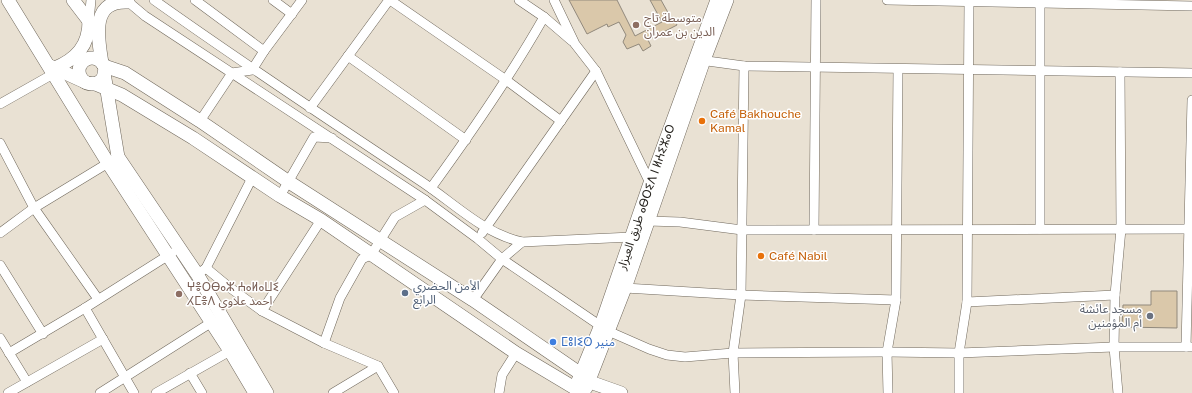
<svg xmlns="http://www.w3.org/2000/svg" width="1192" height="393" viewBox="0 0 1192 393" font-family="'Public Sans','Noto Sans Arabic','Noto Sans Tifinagh',sans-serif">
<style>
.building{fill:#dac8aa;stroke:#91897c}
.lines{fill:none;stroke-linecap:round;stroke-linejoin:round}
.minor-casing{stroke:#70685c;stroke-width:10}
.secondary-casing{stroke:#70685c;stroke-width:14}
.minor{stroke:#fff;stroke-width:9}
.secondary{stroke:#fff;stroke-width:13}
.education-dot{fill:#8d6e63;stroke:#fff;stroke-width:1.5}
.food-dot{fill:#e8710a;stroke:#fff;stroke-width:1.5}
.service-dot{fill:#5c6f8a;stroke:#fff;stroke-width:1.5}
.worship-dot{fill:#6b7280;stroke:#fff;stroke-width:1.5}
.shop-dot{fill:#3f7fe0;stroke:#fff;stroke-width:1.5}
.labels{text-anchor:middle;stroke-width:3;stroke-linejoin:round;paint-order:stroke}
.education-label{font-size:12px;fill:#785e54;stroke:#fff;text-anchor:start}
.food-label{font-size:12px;fill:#c56008;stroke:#fff;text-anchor:start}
.street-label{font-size:12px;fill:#282520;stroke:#fff}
.service-label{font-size:12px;fill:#4e5e75;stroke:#fff;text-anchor:start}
.worship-label{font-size:12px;fill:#5b616d;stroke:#fff;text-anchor:end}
.shop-label{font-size:12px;fill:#366cbe;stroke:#fff;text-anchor:start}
</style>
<rect width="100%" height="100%" fill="#e9e1d3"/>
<g class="building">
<path d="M569,0H617L635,36L662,22L650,0H661L671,18L673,17L677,25L648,40L651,46L643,51L639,44L627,49L623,42L626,35L619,22L608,27L607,24L587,34Z"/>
<path d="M1151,291H1177V328L1122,327L1123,305H1151Z"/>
</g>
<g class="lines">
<g class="minor-casing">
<g id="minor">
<path d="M126,0L145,16L425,200L478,239L502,259L608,331L649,349L667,355L685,357L733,353L887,352L959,353L1114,347H1192"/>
<path d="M154,0C241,62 330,121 419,180C453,202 482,233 522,242L632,237"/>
<path d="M195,0L264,51"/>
<path d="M273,0L292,14"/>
<path d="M390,0L506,80L561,121"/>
<path d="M519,0L544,17L572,41"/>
<path d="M554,0L575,44L596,71L650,183L652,185"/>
<path d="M887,0L1192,6"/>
<path d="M1040,0V229"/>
<path d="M89,21L91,0"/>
<path d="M348,56L466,140"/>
<path d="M700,60L744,66L1192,73"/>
<path d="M0,104L53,74"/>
<path d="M310,108L389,0"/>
<path d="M200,121L232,73L252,70L264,51L302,0"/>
<path d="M0,143L34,208L98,299"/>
<path d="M431,188C471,133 510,77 544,17"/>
<path d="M280,196L314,137L332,138"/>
<path d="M648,221L680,222L742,230L1192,229"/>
<path d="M814,230L816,0"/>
<path d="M0,233L34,208L113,160"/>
<path d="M482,233L596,71"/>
<path d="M0,265L43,334"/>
<path d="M206,268L229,287L262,311L324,343L378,366L394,393"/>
<path d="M202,271L206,268L252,178"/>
<path d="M625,288L741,295L896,300"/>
<path d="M473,300L502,259L522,242"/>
<path d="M967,302L1115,295"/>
<path d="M85,308L134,393"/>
<path d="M262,311L321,220"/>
<path d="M0,338L27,382"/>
<path d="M324,343L340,298L362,259L371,255L395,217L425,200"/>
<path d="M1186,347L1192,100"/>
<path d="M9,353L85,308L172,253"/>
<path d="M190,373L202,393"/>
<path d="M8,393L103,339"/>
<path d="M100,393L212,322"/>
<path d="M156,393L230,351"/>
<path d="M333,393L378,366"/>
<path d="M499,393L502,375L516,353"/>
<path d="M735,393L733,353L741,295L744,66"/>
<path d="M888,393L887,352L896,300L898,69"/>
<path d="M959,393V353L967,302L969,2"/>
<path d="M1118,393L1114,347L1115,295L1121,229L1120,72"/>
</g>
</g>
<g class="secondary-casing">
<g id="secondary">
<path d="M8,0L108,163L230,351L255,393"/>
<path d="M73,0L89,21L92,29"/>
<circle cx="92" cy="71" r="13"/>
<path d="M102,63C98,38 90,0 128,2"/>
<path d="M50,66L85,82"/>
<path d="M104,66L125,73L200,121L289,182L473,300L581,374L590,382L621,393"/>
<path d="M55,68C76,59 89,46 89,21"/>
<path d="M104,73L118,157L197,274L267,393"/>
<path d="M93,83L122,95L193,138L280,196L321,220L516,353L583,393"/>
<path d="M578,381L601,325L650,183L717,0"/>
<path d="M586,388L625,288L704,60L727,0"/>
</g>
</g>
<use href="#minor" class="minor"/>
<use href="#secondary" class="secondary"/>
</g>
<g class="education-dot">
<circle cx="636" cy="25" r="4"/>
<circle cx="179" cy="294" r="4"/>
</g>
<g class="food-dot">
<circle cx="702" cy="121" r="4"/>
<circle cx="761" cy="256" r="4"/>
</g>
<circle class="service-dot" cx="405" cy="293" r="4"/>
<circle class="worship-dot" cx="1150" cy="316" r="4"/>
<circle class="shop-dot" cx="553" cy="342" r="4"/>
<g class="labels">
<g class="education-label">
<text x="644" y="22">متوسطة تاج<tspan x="644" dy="14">الدين بن عمران</tspan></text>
<text x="187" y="291">ⵖⴻⵔⴱⴰⵣ ⵄⴰⵍⴰⵡⵉ<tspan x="187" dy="14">ⵃⵎⴻⴷ احمد علاوي</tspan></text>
</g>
<g class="food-label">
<text x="710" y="118">Café Bakhouche<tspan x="710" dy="14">Kamal</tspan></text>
<text x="769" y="260">Café Nabil</text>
</g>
<g class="street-label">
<text transform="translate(646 197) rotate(-71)" y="4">طريق العيزار ⴰⴱⵔⵉⴷ ⵏ ⵍⵄⵉⵣⴰⵔ</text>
</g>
<g class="service-label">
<text x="413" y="290">الأمن الحضري<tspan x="413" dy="14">الرابع</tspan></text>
</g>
<g class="worship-label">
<text x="1142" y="313">مسجد عائشة<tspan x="1142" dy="14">أم المؤمنين</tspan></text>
</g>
<g class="shop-label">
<text x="561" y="346">ⵎⵓⵏⵉⵔ منير</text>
</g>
</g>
</svg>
